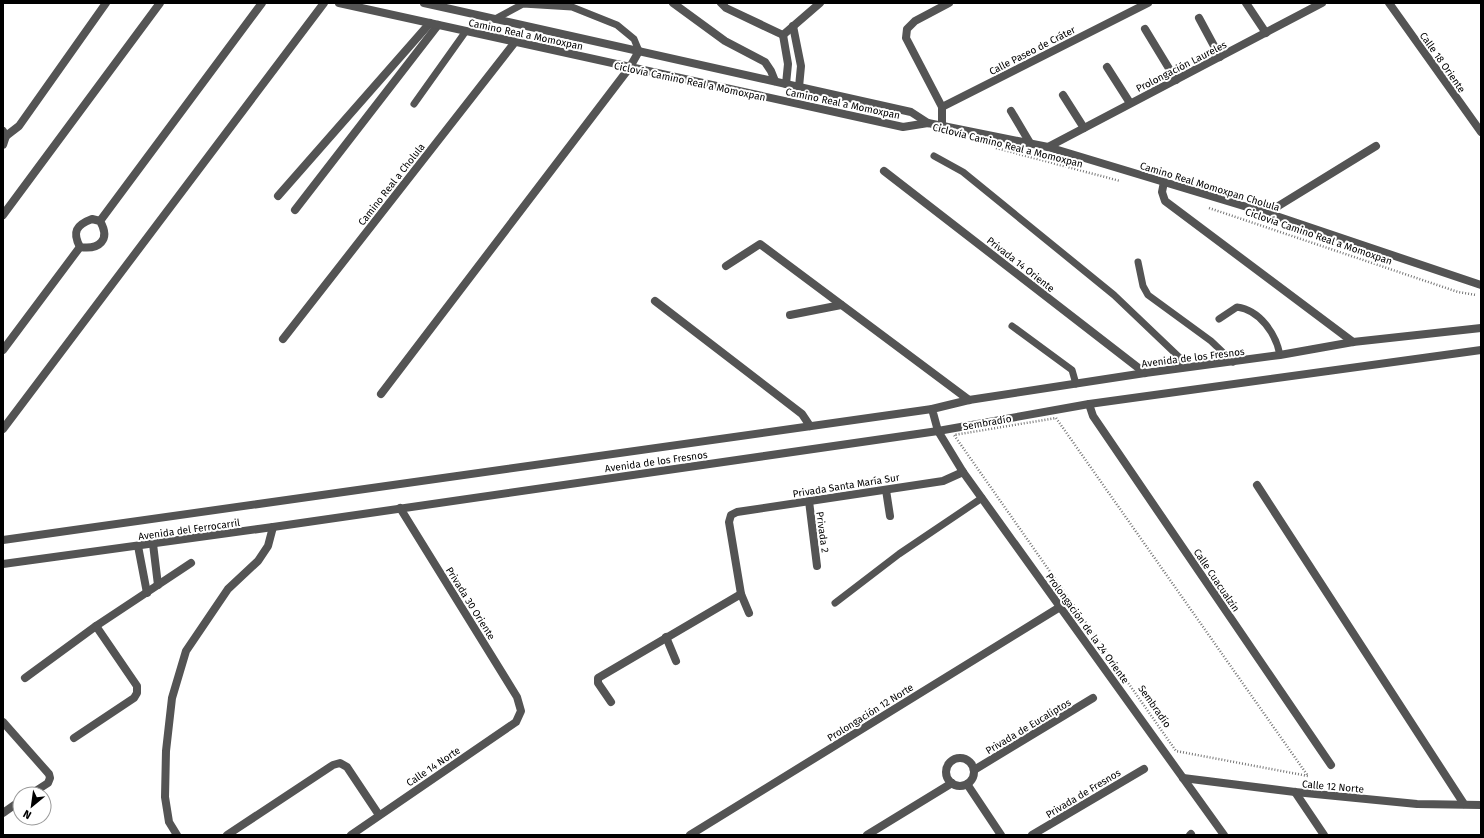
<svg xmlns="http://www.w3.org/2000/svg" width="1484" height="838" viewBox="0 0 1484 838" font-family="'Fira Sans',sans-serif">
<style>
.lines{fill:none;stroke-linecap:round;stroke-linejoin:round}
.path{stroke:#767676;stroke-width:2.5;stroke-dasharray:1 2;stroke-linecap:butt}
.service{stroke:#545454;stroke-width:7}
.minor{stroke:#545454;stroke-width:8}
.tertiary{stroke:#545454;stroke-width:8}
.labels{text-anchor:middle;stroke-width:4;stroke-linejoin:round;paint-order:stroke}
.street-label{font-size:10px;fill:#000;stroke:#fff}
</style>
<rect width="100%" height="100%" fill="#fff"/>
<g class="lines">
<g class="path">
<path d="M996,148L1120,181"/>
<path d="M1209,208L1458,292L1476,295"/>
<path d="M1056,418L1308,776L1176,751L954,435Z"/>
</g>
<g class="service">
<path d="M495,19L523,4L572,7L617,25L634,39L639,51"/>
<path d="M414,104L466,31"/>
<path d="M934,156L963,172L1114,295L1179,357L1182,368"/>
<path d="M1138,262L1143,286L1148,295L1211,341L1233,362"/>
<path d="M1219,319L1237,307C1260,310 1276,334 1280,355"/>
<path d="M1012,326L1072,370L1076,384"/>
<path d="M835,603L899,554L982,498"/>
</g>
<g class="minor">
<path d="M673,3L725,41L765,62L771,71L775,81"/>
<path d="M721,3L726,8L783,35"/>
<path d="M1246,3L1266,33"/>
<path d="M1389,3L1481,132"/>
<path d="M1199,18L1220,57"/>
<path d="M793,26L801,66L799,87"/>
<path d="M1145,29L1176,80"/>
<path d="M783,35L820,3"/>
<path d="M783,35L788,64L786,84"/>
<path d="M1107,67L1130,103"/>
<path d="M1063,95L1084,128"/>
<path d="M942,107L906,38L907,29L915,21L949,3"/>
<path d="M1011,111L1030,143"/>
<path d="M942,126V107L1148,3"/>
<path d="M3,131L6,136L3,145"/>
<path d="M6,136L19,126L106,3"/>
<path d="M1048,147L1322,3"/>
<path d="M884,171L1145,373"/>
<path d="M1164,182L1162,192L1165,201L1353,342"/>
<path d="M278,196L430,23"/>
<path d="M295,210L438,25"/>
<path d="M1267,213L1376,146"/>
<path d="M3,215L160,3"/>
<path d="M92,219L100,221C111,240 99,250 80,247C72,232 76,225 92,219Z"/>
<path d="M100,221L262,3"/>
<path d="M726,266L760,244L969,400"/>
<path d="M655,301L802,414L810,426"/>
<path d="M790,315L841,305"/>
<path d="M283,339L515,42"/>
<path d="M3,350L80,247"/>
<path d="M381,394L630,67L639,51"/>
<path d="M1089,404L1093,416L1331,765"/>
<path d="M3,429L324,3"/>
<path d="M1257,485L1464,804"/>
<path d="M886,490L890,516"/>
<path d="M809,501L817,566"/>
<path d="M3,540L932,409"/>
<path d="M153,544L158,585"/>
<path d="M138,546L147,593"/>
<path d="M3,564L273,527L938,431L1089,404L1481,350"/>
<path d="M749,613L741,594L729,522L731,515L737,512L943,481L963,472"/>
<path d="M666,637L676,661"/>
<path d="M25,678L96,626L191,563"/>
<path d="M611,702L598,683V678L741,594"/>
<path d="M3,722L49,774L50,778L48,783L31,794"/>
<path d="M74,738L134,698L137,693V686L96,626"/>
<circle cx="960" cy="772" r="14"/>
<path d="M974,770L1093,698"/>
<path d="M1183,778L1295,792L1417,804L1481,805"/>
<path d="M967,784L1001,835"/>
<path d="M1295,792L1324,835"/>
<path d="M3,813L20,801"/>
<path d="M177,835L169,822L165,797L166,751L172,698L186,651L228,589L258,561L268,546L273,527"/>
<path d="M227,835L333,765L340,763L347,767L379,815"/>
<path d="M351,835L516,722L521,711L517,697L400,508"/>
<path d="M690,835L1060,607"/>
<path d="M867,835L952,783"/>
<path d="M1032,835L1144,769"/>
<path d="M1190,835L1191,834"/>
<path d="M1224,835L963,472L938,431L932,409L969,400L1145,373L1280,355L1353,342L1481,328"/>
</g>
<g class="tertiary">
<path d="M339,3L903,127L928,123L1048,147L1267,213L1481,285"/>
<path d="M424,3L911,112L928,123"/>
</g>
</g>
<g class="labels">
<g class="street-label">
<text transform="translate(526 34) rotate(12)" y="4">Camino Real a Momoxpan</text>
<text transform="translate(1032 50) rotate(-27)" y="4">Calle Paseo de Cráter</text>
<text transform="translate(1443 62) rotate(55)" y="4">Calle 18 Oriente</text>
<text transform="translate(1181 66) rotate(-27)" y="4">Prolongación Laureles</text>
<text transform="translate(690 81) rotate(12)" y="4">Ciclovía Camino Real a Momoxpan</text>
<text transform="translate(843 103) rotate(12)" y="4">Camino Real a Momoxpan</text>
<text transform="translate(1008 145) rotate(14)" y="4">Ciclovía Camino Real a Momoxpan</text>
<text transform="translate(391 184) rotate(-52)" y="4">Camino Real a Cholula</text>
<text transform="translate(1210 186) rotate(17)" y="4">Camino Real Momoxpan Cholula</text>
<text transform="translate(1319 236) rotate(19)" y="4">Ciclovía Camino Real a Momoxpan</text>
<text transform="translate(1021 264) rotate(38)" y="4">Privada 14 Oriente</text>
<text transform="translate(1193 357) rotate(-7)" y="4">Avenida de los Fresnos</text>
<text transform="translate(987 422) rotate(-10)" y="4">Sembradío</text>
<text transform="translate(656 461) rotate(-8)" y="4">Avenida de los Fresnos</text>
<text transform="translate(846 485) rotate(-9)" y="4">Privada Santa María Sur</text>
<text transform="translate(189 529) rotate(-8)" y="4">Avenida del Ferrocarril</text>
<text transform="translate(823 532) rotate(82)" y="4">Privada 2</text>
<text transform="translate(1217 580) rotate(56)" y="4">Calle Cuacualzin</text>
<text transform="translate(471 603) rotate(58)" y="4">Privada 30 Oriente</text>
<text transform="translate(1088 628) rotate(54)" y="4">Prolongación de la 24 Oriente</text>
<text transform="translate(1155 706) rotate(55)" y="4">Sembradío</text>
<text transform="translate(870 712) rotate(-32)" y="4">Prolongación 12 Norte</text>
<text transform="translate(1028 726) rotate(-31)" y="4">Privada de Eucaliptos</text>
<text transform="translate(433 766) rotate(-34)" y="4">Calle 14 Norte</text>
<text transform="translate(1333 786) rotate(5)" y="4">Calle 12 Norte</text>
<text transform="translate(1083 793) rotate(-31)" y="4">Privada de Fresnos</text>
</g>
</g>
<rect width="1484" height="838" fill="none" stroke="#000000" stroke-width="8"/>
<g transform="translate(32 806) rotate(209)"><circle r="19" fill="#ffffff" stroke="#999999"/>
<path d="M0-3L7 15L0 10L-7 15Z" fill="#000000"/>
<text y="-6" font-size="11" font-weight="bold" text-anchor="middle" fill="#000000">N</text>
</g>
</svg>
